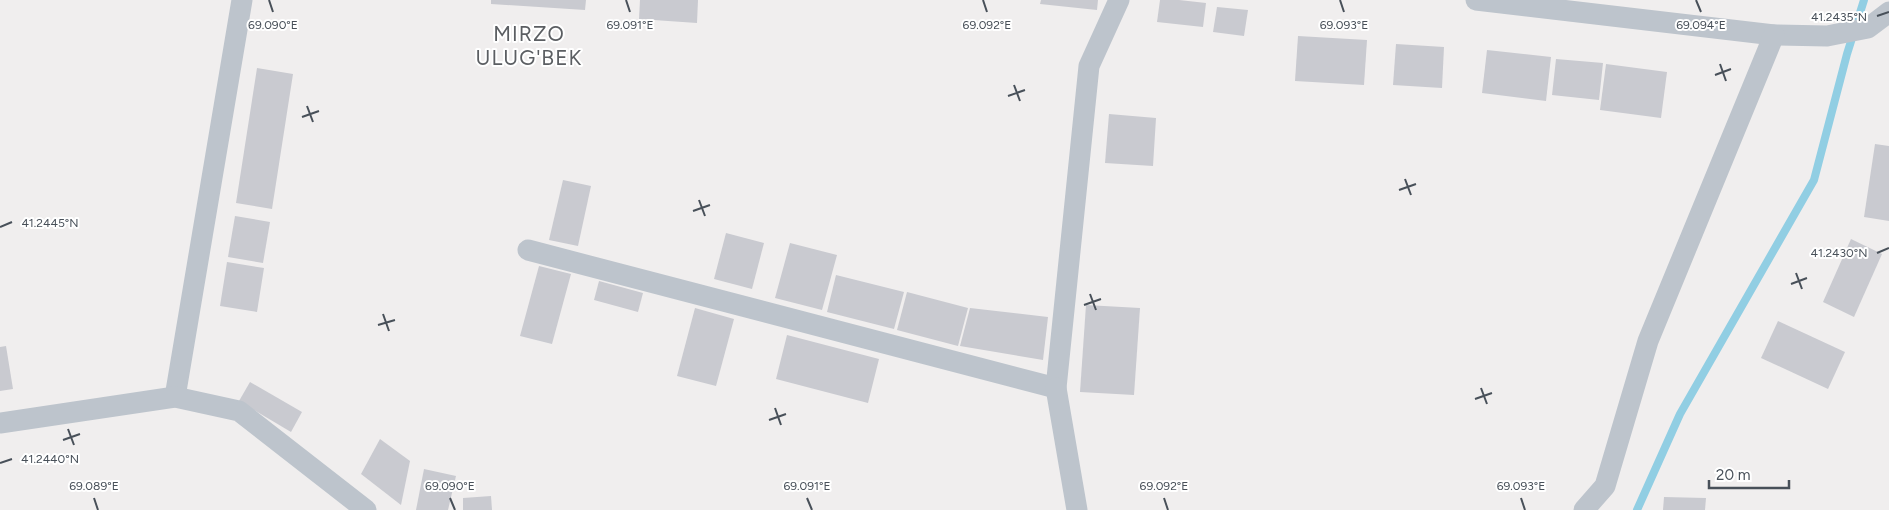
<svg xmlns="http://www.w3.org/2000/svg" width="1889" height="510" viewBox="0 0 1889 510" font-family="Figtree,sans-serif">
<style>
.lines{fill:none;stroke-linecap:round;stroke-linejoin:round}
.stream{stroke:#91cee3;stroke-width:8}
.building{fill:#c9cad0}
.minor{stroke:#bdc4cc;stroke-width:21}
.ticks{fill:none;stroke:#485059;stroke-width:2}
.labels{text-anchor:middle;stroke-width:4;stroke-linejoin:round;paint-order:stroke}
.quarter-label{font-size:21px;letter-spacing:1px;fill:#5b5e62;stroke:#fff}
.ticks-label{font-size:12px;text-anchor:middle;fill:#485059;stroke:#fff;stroke-width:4;stroke-linejoin:round;paint-order:stroke}
</style>
<rect width="100%" height="100%" fill="#f0eeee"/>
<g class="lines">
<path class="stream" d="M1637,510L1680,414L1814,180L1847,54L1864,0"/>
</g>
<g class="building">
<path d="M491,0H586L585,10L491,4Z"/>
<path d="M640,0H698L697,23L639,19Z"/>
<path d="M1041,0H1098L1097,10L1040,4Z"/>
<path d="M1160,0H1179L1206,3L1203,27L1157,22Z"/>
<path d="M1217,7L1248,10L1244,36L1213,32Z"/>
<path d="M1298,36L1367,40L1364,85L1295,81Z"/>
<path d="M1396,44L1444,47L1442,88L1393,85Z"/>
<path d="M1487,50L1551,57L1546,101L1482,93Z"/>
<path d="M1556,59L1603,63L1599,100L1552,95Z"/>
<path d="M1606,64L1667,72L1661,118L1600,110Z"/>
<path d="M257,68L293,74L272,209L236,203Z"/>
<path d="M1109,114L1156,118L1153,166L1105,163Z"/>
<path d="M1875,144L1889,146V221L1864,217Z"/>
<path d="M563,180L591,186L578,246L549,240Z"/>
<path d="M235,216L270,222L263,263L228,257Z"/>
<path d="M726,233L764,243L752,289L714,279Z"/>
<path d="M1851,239L1882,254L1854,317L1823,302Z"/>
<path d="M790,243L837,255L822,310L775,298Z"/>
<path d="M227,262L264,268L257,312L220,306Z"/>
<path d="M539,266L571,274L552,344L520,336Z"/>
<path d="M836,275L904,292L894,329L827,312Z"/>
<path d="M599,281L643,293L638,312L594,300Z"/>
<path d="M907,292L968,308L958,346L897,330Z"/>
<path d="M1086,305L1140,308L1134,395L1080,392Z"/>
<path d="M695,308L734,319L716,386L677,376Z"/>
<path d="M970,308L1048,317L1043,360L960,346Z"/>
<path d="M1778,321L1845,352L1828,389L1761,358Z"/>
<path d="M787,335L879,359L868,403L776,379Z"/>
<path d="M6,346L13,389L0,391V347Z"/>
<path d="M250,382L302,412L291,432L239,401Z"/>
<path d="M380,439L410,461L401,505L361,474Z"/>
<path d="M424,469L456,476L448,510H416Z"/>
<path d="M491,496L492,510H463V498Z"/>
<path d="M1664,497L1706,498L1705,510H1663Z"/>
</g>
<g class="lines">
<g class="minor">
<path d="M1476,0L1774,35L1827,36L1868,28L1889,12"/>
<path d="M528,250L1056,388L1089,66L1119,0"/>
<path d="M1056,388L1077,510"/>
<path d="M175,397L242,0"/>
<path d="M0,423L175,397L239,411L366,510"/>
<path d="M1584,510L1605,486L1648,341L1774,35"/>
</g>
</g>
<path class="ticks" d="M269,0L273,12M626,0L630,12M983,0L987,12M1340,0L1344,12M1696,0L1701,12M1877,16L1889,12M1720,64L1726,81M1715,75L1731,69M1014,85L1020,101M1008,96L1025,90M307,106L313,122M302,117L319,111M1405,179L1411,195M1399,190L1416,184M699,200L705,216M693,211L710,205M0,227L12,222M1877,253L1889,248M1796,273L1802,289M1791,284L1807,278M1090,294L1096,310M1084,305L1101,299M383,314L389,331M378,325L395,320M1481,388L1487,404M1475,399L1492,393M775,408L781,425M769,420L786,414M68,429L74,445M63,440L80,434M0,463L12,459M94,498L98,510M450,498L455,510M807,498L812,510M1164,498L1168,510M1521,498L1525,510"/>
<g class="labels">
<g class="quarter-label">
<text x="529" y="41">MIRZO<tspan x="529" dy="24">ULUG'BEK</tspan></text>
</g>
</g>
<g class="ticks-label">
<text x="1839" y="21">41.2435°N</text>
<text x="273" y="29">69.090°E</text>
<text x="630" y="29">69.091°E</text>
<text x="987" y="29">69.092°E</text>
<text x="1344" y="29">69.093°E</text>
<text x="1701" y="29">69.094°E</text>
<text x="50" y="227">41.2445°N</text>
<text x="1839" y="257">41.2430°N</text>
<text x="50" y="463">41.2440°N</text>
<text x="94" y="490">69.089°E</text>
<text x="450" y="490">69.090°E</text>
<text x="807" y="490">69.091°E</text>
<text x="1164" y="490">69.092°E</text>
<text x="1521" y="490">69.093°E</text>
</g>
<path d="M1709 480v8h80v-8" fill="none" stroke="#485059" stroke-width="2.5"/>
<text x="1716" y="480" font-size="15" fill="#485059" stroke="#ffffff" stroke-width="4" paint-order="stroke">20 m</text>
</svg>
